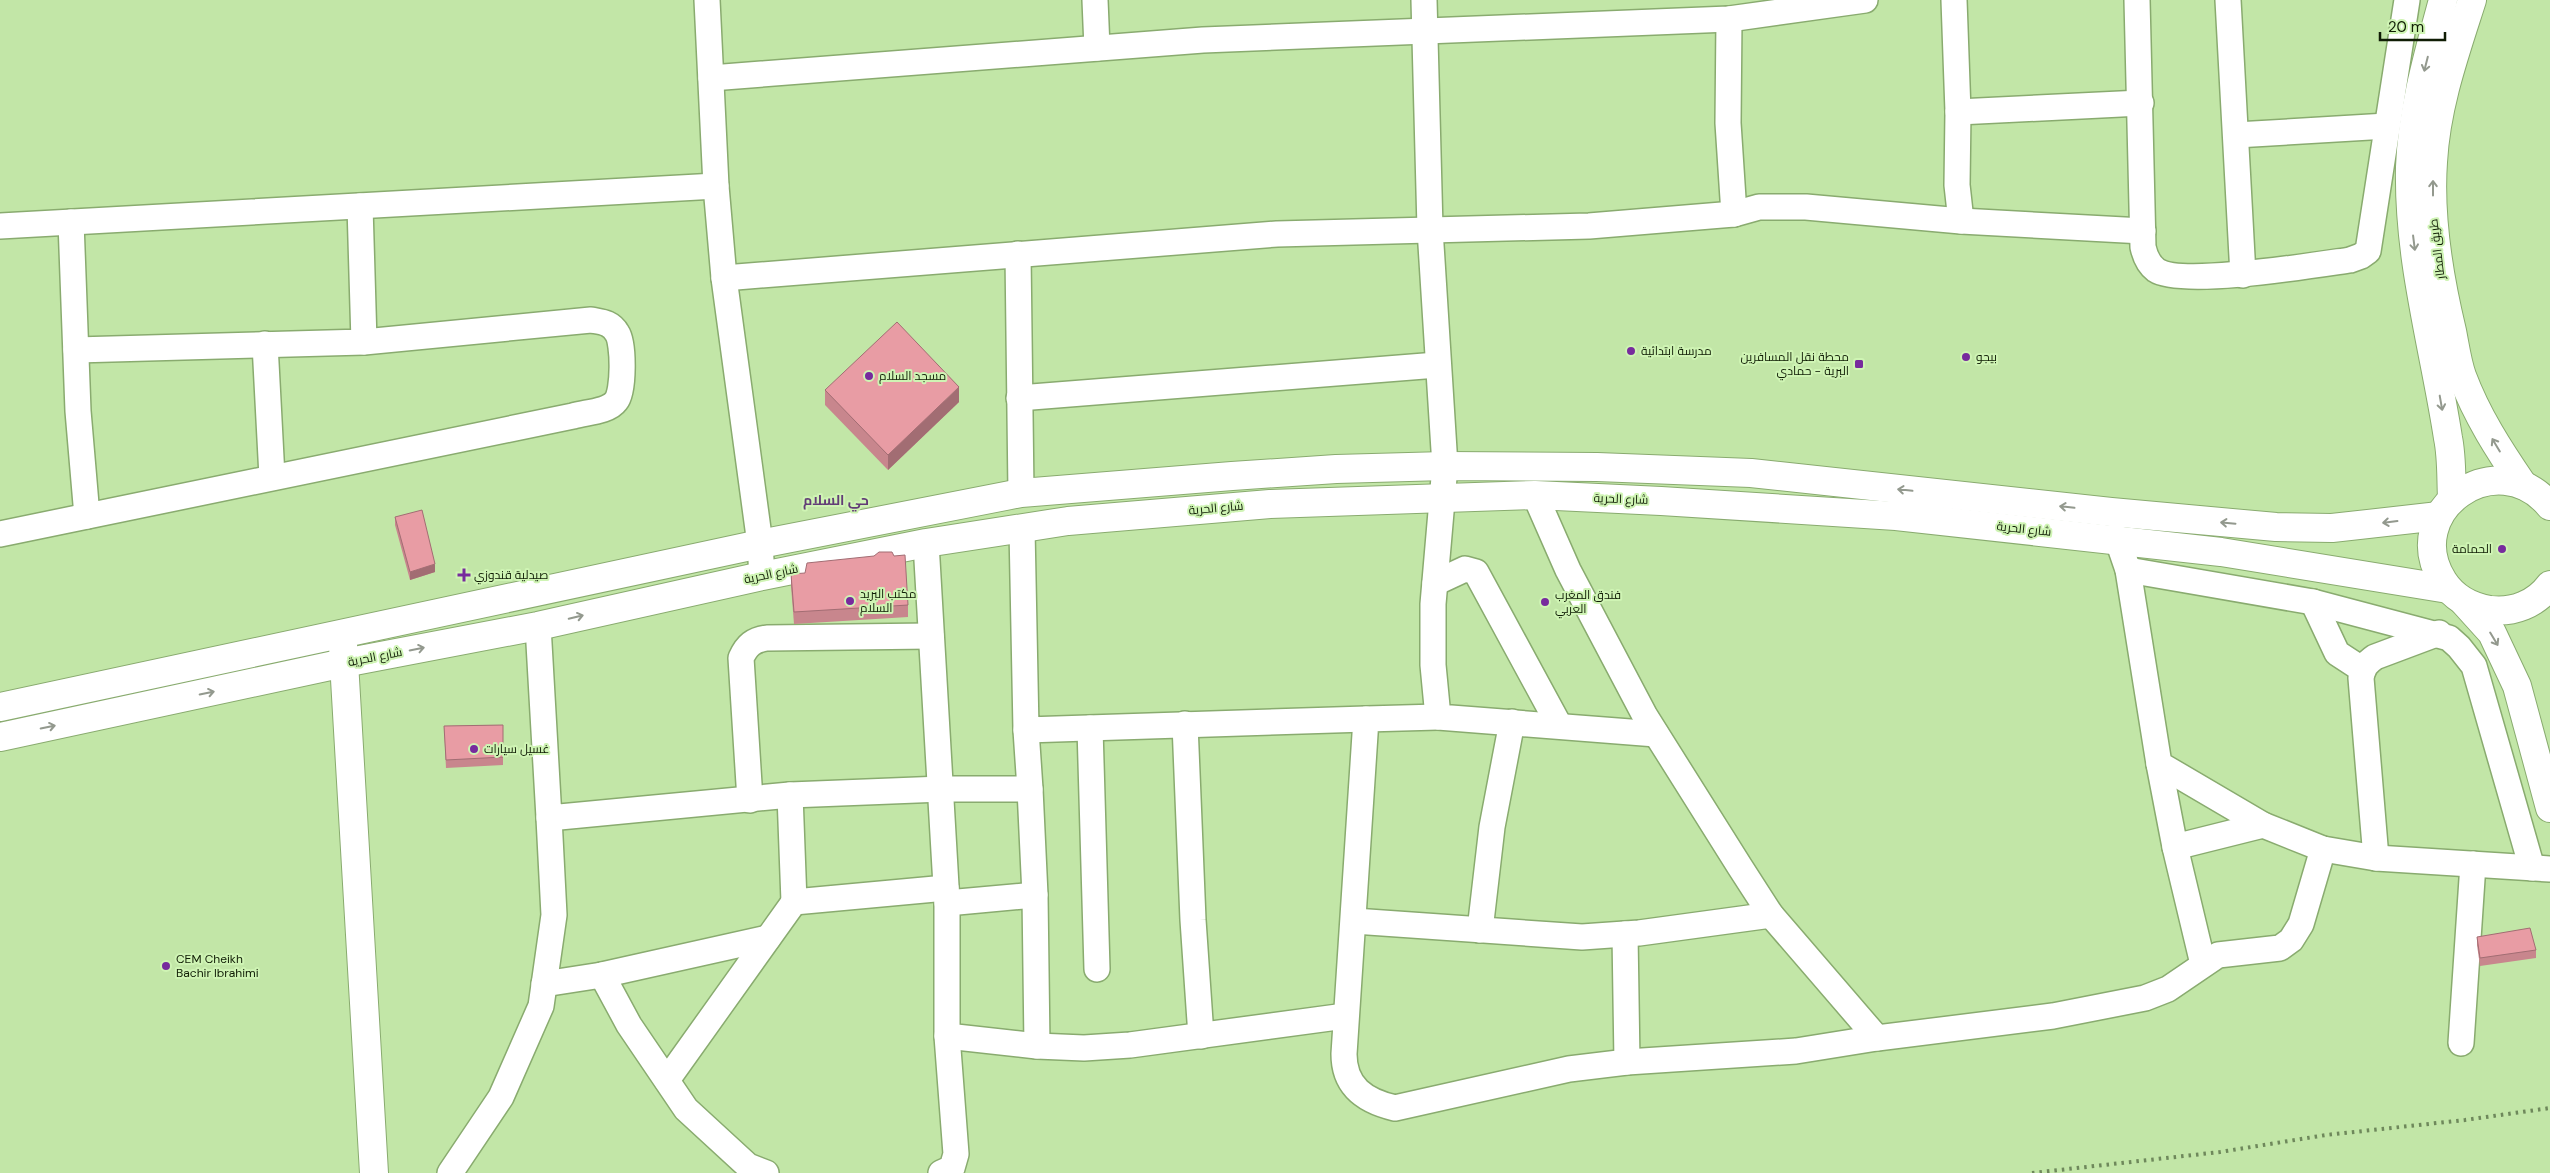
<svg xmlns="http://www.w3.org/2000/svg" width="2550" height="1173" viewBox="0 0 2550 1173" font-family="'DM Sans',Cairo,sans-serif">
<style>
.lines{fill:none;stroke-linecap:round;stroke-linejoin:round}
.street-casing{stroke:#89ab6f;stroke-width:28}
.secondary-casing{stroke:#89ab6f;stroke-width:30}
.street{stroke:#fff;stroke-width:25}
.secondary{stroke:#fff;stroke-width:28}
.rail{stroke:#6e885b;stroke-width:4;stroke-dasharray:2.5 5;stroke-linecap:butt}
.wall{fill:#c8868d}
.shaded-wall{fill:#a26d73}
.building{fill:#e89ca4;stroke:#a26d73}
.oneway{stroke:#93998e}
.poi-dot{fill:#772b9d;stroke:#cff4b4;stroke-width:2}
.labels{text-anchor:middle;stroke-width:4;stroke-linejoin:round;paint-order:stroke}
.street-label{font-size:12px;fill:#101d05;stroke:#cff4b4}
.poi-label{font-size:12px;fill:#101d05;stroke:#cff4b4;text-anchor:start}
.neighbourhood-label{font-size:14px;font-weight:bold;fill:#623d76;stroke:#cff4b4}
</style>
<rect width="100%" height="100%" fill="#c2e6a7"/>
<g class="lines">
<g class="street-casing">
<g id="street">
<path d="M707,0L716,186L724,278L760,544L762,576"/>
<path d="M1095,0L1097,48"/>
<path d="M1424,0L1430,229L1445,466L1433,604V665L1438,717L1656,734"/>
<path d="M1954,0L1958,112L1957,185L1961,221"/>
<path d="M2137,0L2143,247C2145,256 2148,264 2156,270C2181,287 2315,265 2350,260L2361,256L2368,251L2407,0"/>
<path d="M2228,0L2243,275"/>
<path d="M1729,19L1728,123L1734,214"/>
<path d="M711,78L1203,40L1729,19L1865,0"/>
<path d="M1958,112L2141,103"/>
<path d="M2236,135L2387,126"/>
<path d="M71,222L78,411L87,516"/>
<path d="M0,226L716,186"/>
<path d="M1018,254L1021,493"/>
<path d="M724,278L1277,234L1589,226L1734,214L1759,207H1806L1961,221L2143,231"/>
<path d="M265,344L272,477"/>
<path d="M76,350L364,342L360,206"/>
<path d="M1019,398L1437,365"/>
<path d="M1535,495L1568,570L1645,716L1740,867L1771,915L1877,1038L2053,1016L2145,998L2168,989L2218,955L2280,948L2291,940L2301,924L2323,849"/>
<path d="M1022,529L1026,730L1366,719"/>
<path d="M0,534L573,416C586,412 608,412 616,401C624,392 624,343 617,333C611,322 601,322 591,320L364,342"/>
<path d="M2117,538L2128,570L2159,764L2263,825L2323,849L2376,858L2550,869"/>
<path d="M926,543L947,903V1036L1037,1046L1084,1048L1130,1045L1345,1016"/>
<path d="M2128,570L2313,602L2449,638L2459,647L2474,666L2532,868"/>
<path d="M1435,583L1465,569L1476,572L1559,725"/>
<path d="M2313,602L2337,653L2363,670"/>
<path d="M538,626L549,818L790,795L942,789H1030L1026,730"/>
<path d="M1438,717L1366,719L1344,1054C1344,1087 1365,1101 1395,1108L1569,1069L1627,1062L1796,1051L1877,1038"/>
<path d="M1185,724L1193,920L1201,1036"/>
<path d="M1090,728L1097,969"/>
<path d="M2159,764L2175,847L2203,964"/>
<path d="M1030,789L1035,895L1037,1046"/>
<path d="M790,795L794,902L946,888"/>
<path d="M750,800L741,658C747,645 753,640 767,638L931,636"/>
<path d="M2175,847L2263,825"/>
<path d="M2376,858L2361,678C2363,668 2366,663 2375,657L2439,633"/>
<path d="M947,903L1035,895"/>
<path d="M1354,921L1582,937L1639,933L1771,915"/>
<path d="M1480,930L1492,827L1512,722"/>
<path d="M1625,934L1627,1062"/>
<path d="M544,984L602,975"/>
<path d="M2461,1043L2473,864"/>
<path d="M667,1080L794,902"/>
<path d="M450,1173L501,1097L541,1006L554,915L549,818"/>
<path d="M766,1173L748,1166L686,1109L629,1025L602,975L768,938"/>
<path d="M941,1173L952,1168L956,1154L947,1036"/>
</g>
</g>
<g class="secondary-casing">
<g id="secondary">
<path d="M2443,0C2428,55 2412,110 2410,167C2408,261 2434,347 2448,438C2452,457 2451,478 2452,498"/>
<path d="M2472,0C2455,53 2436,106 2433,162C2429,218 2439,277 2452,331C2455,346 2457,362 2462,376C2477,416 2499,450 2523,485"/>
<path d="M2550,506C2497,442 2399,511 2443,581C2454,598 2471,607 2490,610C2513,613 2536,604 2550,585"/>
<path d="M2464,602L2492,633L2517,686L2550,808"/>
<path d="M343,645L374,1173"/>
<path d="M0,707L760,544L1021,493L1232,476L1336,469L1445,466L1597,467L1751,473L2111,512L2276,527L2332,528L2439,516"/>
<path d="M0,737L344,663L538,626L762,576L926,543L1068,521L1270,504L1535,495L1661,501L1896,516L2221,552L2448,589"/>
</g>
</g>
<use href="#street" class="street"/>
<use href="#secondary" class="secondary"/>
<path class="rail" d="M2032,1173L2220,1152L2326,1135L2465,1120L2550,1108"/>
</g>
<g class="wall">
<path d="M825,390L959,402L888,470L825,405Z"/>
<path d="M395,517L435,572L410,580L395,525Z"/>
<path d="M791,574L908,605V617L794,624L791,586Z"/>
<path d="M503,725V765L446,768L444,726Z"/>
<path d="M2477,937L2536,950V958L2480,966L2477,945Z"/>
</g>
<g class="shaded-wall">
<path d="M959,387V402L888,470V455Z"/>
<path d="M435,564V572L410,580V572Z"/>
</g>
<g class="building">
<path d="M897,322L959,387L888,455L825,390Z"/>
<path d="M422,510L435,564L410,572L395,517Z"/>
<path d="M879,552H892L894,556L905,555L908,605L794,612L791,574L805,573L807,563L874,556Z"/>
<path d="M503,725V757L446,760L444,726Z"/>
<path d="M2530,928L2536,950L2480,958L2477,937Z"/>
</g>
<defs><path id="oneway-shaft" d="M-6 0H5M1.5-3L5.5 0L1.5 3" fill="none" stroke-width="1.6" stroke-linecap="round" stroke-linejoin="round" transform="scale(1.25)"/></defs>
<g class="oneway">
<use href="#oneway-shaft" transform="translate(2426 64) rotate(104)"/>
<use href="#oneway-shaft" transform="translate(2433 188) rotate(-90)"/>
<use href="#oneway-shaft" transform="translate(2414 243) rotate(83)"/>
<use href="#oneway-shaft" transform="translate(2441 403) rotate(80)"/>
<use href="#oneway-shaft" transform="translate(2496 445) rotate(-121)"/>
<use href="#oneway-shaft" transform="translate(1905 490) rotate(-174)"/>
<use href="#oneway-shaft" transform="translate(2067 507) rotate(-174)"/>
<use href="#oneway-shaft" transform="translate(2390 522) rotate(173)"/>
<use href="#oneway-shaft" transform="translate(2228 523) rotate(-175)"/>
<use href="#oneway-shaft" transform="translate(576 617) rotate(-13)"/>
<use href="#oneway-shaft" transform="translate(2494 639) rotate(59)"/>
<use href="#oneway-shaft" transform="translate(417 649) rotate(-11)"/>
<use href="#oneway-shaft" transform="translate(207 693) rotate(-12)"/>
<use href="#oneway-shaft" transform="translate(48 727) rotate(-12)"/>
</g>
<g class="poi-dot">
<circle cx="1631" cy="351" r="5"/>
<circle cx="1966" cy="357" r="5"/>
<rect x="1854" y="359" width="10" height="10" rx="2.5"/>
<circle cx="869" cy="376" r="5"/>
<circle cx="2502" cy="549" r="5"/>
<path d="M461.5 567.5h5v5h5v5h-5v5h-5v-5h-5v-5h5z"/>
<circle cx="850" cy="601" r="5"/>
<circle cx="1545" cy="602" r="5"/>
<circle cx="474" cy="749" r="5"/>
<circle cx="166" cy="966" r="5"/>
</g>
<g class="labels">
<g class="street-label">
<text transform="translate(2437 249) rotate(-97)" y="4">طريق المطار</text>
<text transform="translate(1621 499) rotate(2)" y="4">شارع الحرية</text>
<text transform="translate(1216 508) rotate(-5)" y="4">شارع الحرية</text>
<text transform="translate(2024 529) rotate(6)" y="4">شارع الحرية</text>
<text transform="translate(771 574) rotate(-12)" y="4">شارع الحرية</text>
<text transform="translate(375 657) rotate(-11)" y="4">شارع الحرية</text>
</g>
<g class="poi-label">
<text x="1641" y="355">مدرسة ابتدائية</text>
<text x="1849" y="361" text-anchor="end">محطة نقل المسافرين<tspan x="1849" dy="14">البرية - حمادي</tspan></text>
<text x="1976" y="361">بيجو</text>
<text x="879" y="380">مسجد السلام</text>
<text x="2492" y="553" text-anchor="end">الحمامة</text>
<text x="474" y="579">صيدلية قندوزي</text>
<text x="860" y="598">مكتب البريد<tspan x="860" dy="14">السلام</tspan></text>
<text x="1555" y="599">فندق المغرب<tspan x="1555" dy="14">العربي</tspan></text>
<text x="484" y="753">غسيل سيارات</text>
<text x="176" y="963">CEM Cheikh<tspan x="176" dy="14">Bachir Ibrahimi</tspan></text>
</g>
<g class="neighbourhood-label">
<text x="836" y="505">حي السلام</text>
</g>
</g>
<path d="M2380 32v8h65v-8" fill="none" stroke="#101d05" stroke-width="2.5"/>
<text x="2388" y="32" font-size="15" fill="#101d05" stroke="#cff4b4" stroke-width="4" paint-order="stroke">20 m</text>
</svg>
